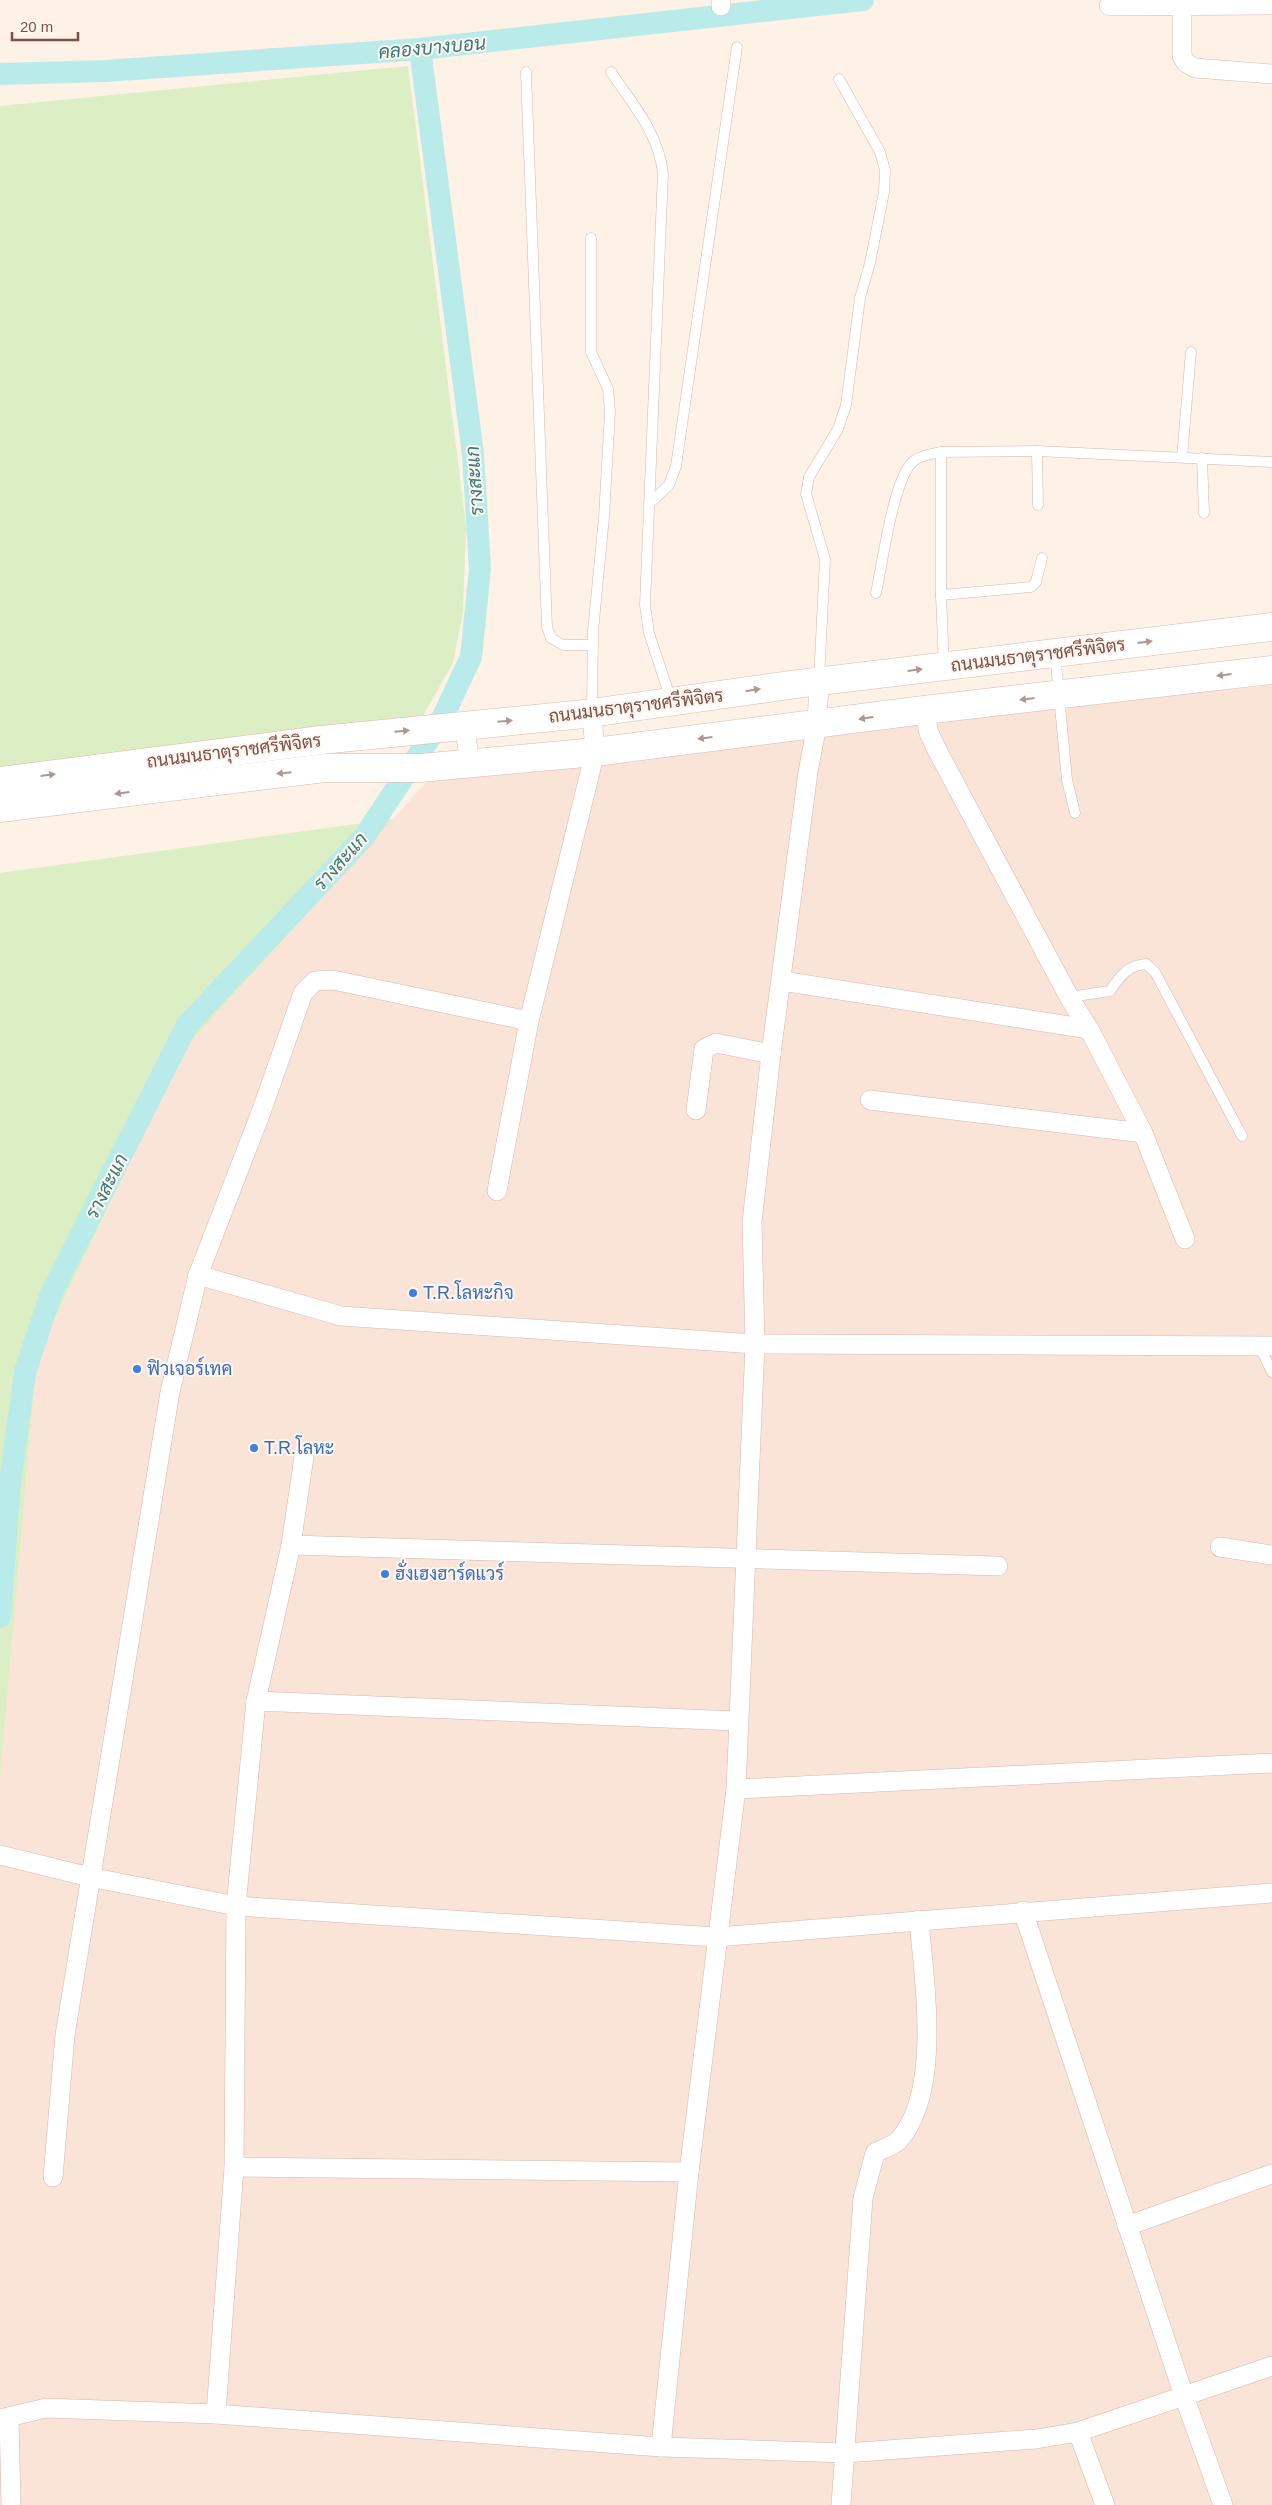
<svg xmlns="http://www.w3.org/2000/svg" width="1272" height="2505" viewBox="0 0 1272 2505" font-family="Arial,Sarabun,sans-serif">
<style>
.residential{fill:#f9e4d7}
.green{fill:#dceec3}
.lines{fill:none;stroke-linecap:round;stroke-linejoin:round}
.canal{stroke:#b8ebe9;stroke-width:22}
.lane-casing{stroke:#d4b7ad;stroke-width:11}
.street-casing{stroke:#d4b7ad;stroke-width:20}
.secondary-casing{stroke:#dab8ad;stroke-width:29}
.lane{stroke:#fff;stroke-width:10}
.street{stroke:#fff;stroke-width:19}
.secondary{stroke:#fff;stroke-width:28}
.oneway{fill:#b09691}
.shop-dot{fill:#3f7fe0;stroke:#fff6ef;stroke-width:2}
.labels{text-anchor:middle;stroke-width:4;stroke-linejoin:round;paint-order:stroke}
.street-label{font-size:18px;fill:#7b5048;stroke:#fff6ef}
.shop-label{font-size:18px;fill:#366cbe;stroke:#fff6ef;text-anchor:start}
.water-label{font-size:19px;font-style:italic;fill:#367a79;stroke:#fff6ef}
</style>
<rect width="100%" height="100%" fill="#fef1e6"/>
<path class="residential" d="M1272,685V2505H0V1780L37,1357L184,1049L432,776Z"/>
<g class="green">
<path d="M408,66L466,526L463,612L453,663L420,721L0,769V106Z"/>
<path d="M393,819L184,1049L37,1356L0,1780V873Z"/>
</g>
<g class="lines">
<g class="canal">
<path d="M0,74L105,71L420,49L863,0"/>
<path d="M0,1617L10,1483L25,1372L51,1294L187,1025L364,837L441,721L471,657L480,569L473,454L420,49"/>
</g>
<g class="lane-casing">
<g id="lane">
<path d="M526,72L547,627L551,638L563,645H593"/>
<path d="M611,72C633,105 658,132 663,173L645,605L649,633L671,700"/>
<path d="M591,238V352L608,389L610,412L604,517L593,631L592,712"/>
<path d="M1037,451L1038,505"/>
<path d="M1182,457L1191,352"/>
<path d="M1202,458L1204,513"/>
<path d="M650,503L669,485L676,466L737,47"/>
<path d="M876,593C882,566 894,473 915,460C922,455 933,454 941,452"/>
<path d="M941,595V452L1037,451L1272,462"/>
<path d="M1055,653L1067,780L1075,813"/>
<path d="M944,666L941,595L1031,587L1036,582L1042,558"/>
<path d="M819,680L825,559L806,494L809,477L838,429L846,405L860,298L870,263L884,192L885,170L880,152L839,79"/>
<path d="M1069,997L1110,991C1120,976 1128,965 1146,964L1155,972L1242,1136"/>
<path d="M1260,1347L1272,1372"/>
</g>
</g>
<g class="street-casing">
<g id="street">
<path d="M721,0V6"/>
<path d="M1182,5V56L1186,63L1195,68L1272,74"/>
<path d="M1109,6L1272,5"/>
<path d="M924,710L929,733L937,750L1069,997L1089,1029L1143,1133L1185,1239"/>
<path d="M464,725L470,762"/>
<path d="M782,981L1089,1029"/>
<path d="M870,1100L1143,1133"/>
<path d="M696,1110L704,1049L716,1043L771,1054"/>
<path d="M497,1191L529,1021L595,752L592,713"/>
<path d="M198,1275L341,1316L755,1344L1272,1346"/>
<path d="M291,1545L998,1566"/>
<path d="M1220,1547L1272,1555"/>
<path d="M256,1701L737,1721"/>
<path d="M736,1789L1272,1763"/>
<path d="M0,1855L90,1877L236,1906L716,1937L1272,1893"/>
<path d="M1023,1911L1184,2396L1223,2505"/>
<path d="M234,2167L689,2172"/>
<path d="M53,2177L65,2035L170,1392L198,1275L260,1115L303,993L315,981L333,980L529,1021"/>
<path d="M1127,2226L1272,2174"/>
<path d="M216,2414L234,2167L236,1906L256,1701L291,1545L304,1457"/>
<path d="M9,2417L11,2505"/>
<path d="M0,2419L46,2408L216,2414L661,2447L846,2453L1036,2439L1078,2432L1272,2366"/>
<path d="M1078,2432L1105,2505"/>
<path d="M661,2447L689,2172L736,1789L755,1344L752,1222L771,1054L808,772L817,725L819,681"/>
<path d="M841,2505L863,2198L875,2153C882,2149 893,2146 899,2140C942,2091 924,1981 919,1920"/>
</g>
</g>
<g class="secondary-casing">
<g id="secondary">
<path d="M0,781L321,740L584,714L797,684L1272,627"/>
<path d="M0,808L325,768H420L595,752L924,710L1272,670"/>
</g>
</g>
<use href="#lane" class="lane"/>
<use href="#street" class="street"/>
<use href="#secondary" class="secondary"/>
</g>
<defs><path id="oneway-solid" d="M-6-.8H1V-3.2L6.5 0L1 3.2V.8H-6Z" transform="scale(1.25)"/></defs>
<g class="oneway">
<use href="#oneway-solid" transform="translate(1145 642) rotate(-7)"/>
<use href="#oneway-solid" transform="translate(915 670) rotate(-7)"/>
<use href="#oneway-solid" transform="translate(1224 675) rotate(173)"/>
<use href="#oneway-solid" transform="translate(753 690) rotate(-9)"/>
<use href="#oneway-solid" transform="translate(1027 699) rotate(173)"/>
<use href="#oneway-solid" transform="translate(866 718) rotate(172)"/>
<use href="#oneway-solid" transform="translate(505 721) rotate(-5)"/>
<use href="#oneway-solid" transform="translate(402 731) rotate(-5)"/>
<use href="#oneway-solid" transform="translate(705 738) rotate(173)"/>
<use href="#oneway-solid" transform="translate(284 773) rotate(174)"/>
<use href="#oneway-solid" transform="translate(48 775) rotate(-7)"/>
<use href="#oneway-solid" transform="translate(122 793) rotate(173)"/>
</g>
<g class="shop-dot">
<circle cx="413" cy="1293" r="5"/>
<circle cx="137" cy="1369" r="5"/>
<circle cx="254" cy="1448" r="5"/>
<circle cx="385" cy="1574" r="5"/>
</g>
<g class="labels">
<g class="street-label">
<text transform="translate(1038 655) rotate(-7)" y="6">ถนนมนธาตุราชศรีพิจิตร</text>
<text transform="translate(636 706) rotate(-7)" y="6">ถนนมนธาตุราชศรีพิจิตร</text>
<text transform="translate(234 751) rotate(-7)" y="6">ถนนมนธาตุราชศรีพิจิตร</text>
</g>
<g class="shop-label">
<text x="423" y="1299">T.R.โลหะกิจ</text>
<text x="147" y="1375">ฟิวเจอร์เทค</text>
<text x="264" y="1454">T.R.โลหะ</text>
<text x="395" y="1580">ฮั่งเฮงฮาร์ดแวร์</text>
</g>
<g class="water-label">
<text transform="translate(432 47) rotate(-5)" y="7">คลองบางบอน</text>
<text transform="translate(474 481) rotate(-94)" y="7">รางสะแก</text>
<text transform="translate(340 861) rotate(-48)" y="7">รางสะแก</text>
<text transform="translate(106 1186) rotate(-63)" y="7">รางสะแก</text>
</g>
</g>
<path d="M12 32v8h66v-8" fill="none" stroke="#7b5048" stroke-width="2.5"/>
<text x="20" y="32" font-size="15" fill="#7b5048" stroke="#fff6ef" stroke-width="4" paint-order="stroke">20 m</text>
</svg>
